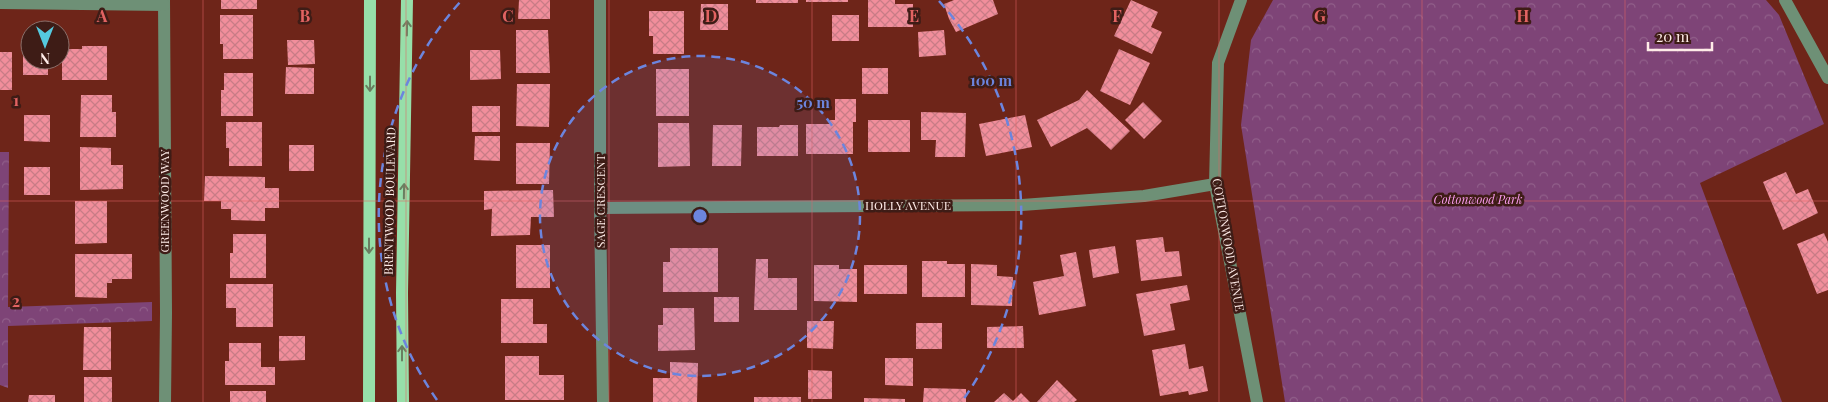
<svg xmlns="http://www.w3.org/2000/svg" width="1828" height="402" viewBox="0 0 1828 402" font-family="'Playfair Display',serif">
<style>
.park{fill:url(#park-crowns)}
.building{fill:url(#building-cross-hatch)}
.lines{fill:none;stroke-linecap:round;stroke-linejoin:round}
.minor{stroke:#6e9076;stroke-width:12}
.major{stroke:#97dfa9;stroke-width:12}
.oneway{stroke:#6a7e60}
.grid{fill:none;stroke:#e26362;stroke-width:1;stroke-opacity:0.55}
.ring{fill:none;stroke:#6c85de;stroke-width:2.5;stroke-dasharray:9 6}
.labels{text-anchor:middle;stroke-width:5;stroke-linejoin:round;paint-order:stroke}
.park-label{font-size:12px;font-style:italic;fill:#fb9def;stroke:#3e1c16}
.street-label{font-size:12px;fill:#ffece8;stroke:#3e1c16}
.grid-label{font-size:16px;text-anchor:middle;font-weight:bold;fill:#e26362;stroke:#3e1c16;stroke-width:5;stroke-linejoin:round;paint-order:stroke}
.centre{fill:#6c85de;stroke:#3e1c16;stroke-width:2.5}
.ring-label{font-size:15px;text-anchor:middle;font-weight:bold;fill:#6c85de;stroke:#3e1c16;stroke-width:5;stroke-linejoin:round;paint-order:stroke}
</style>
<defs>
<pattern id="park-crowns" width="20" height="18" patternUnits="userSpaceOnUse" patternTransform="scale(1.25)"><rect width="20" height="18" fill="#7e4477"/><path d="M2 6a3 3 0 1 1 6 0M12 15a3 3 0 1 1 6 0" fill="none" stroke="#915f8a"/></pattern>
<pattern id="building-cross-hatch" width="8" height="8" patternUnits="userSpaceOnUse" patternTransform="scale(1.25)"><rect width="8" height="8" fill="#f18e9b"/><path d="M0 0l8 8M0 8l8-8" fill="none" stroke="#c87c86"/></pattern>
</defs>
<rect width="100%" height="100%" fill="#6e2519"/>
<g class="park">
<path d="M1273,0H1766L1779,15L1824,124L1700,183L1782,402H1285L1241,125L1251,40Z"/>
<path d="M0,152H9L8,307L152,302V321L8,326V388L0,385Z"/>
</g>
<g class="building">
<rect x="221" y="0" width="36" height="9"/>
<path d="M519,0H550V19H518Z"/>
<rect x="756" y="0" width="42" height="3"/>
<rect x="806" y="0" width="42" height="2"/>
<path d="M868,0H895V4H913V27H868Z"/>
<path d="M954,0H993L998,14L956,32L949,19L944,4Z"/>
<path d="M1131,0L1158,12L1151,27L1162,32L1152,54L1114,36Z"/>
<path d="M701,4H728V30H700Z"/>
<path d="M649,11H684V54H653V36H649Z"/>
<path d="M220,15H253V59H223V44H220Z"/>
<rect x="832" y="15" width="27" height="26"/>
<path d="M516,30H548L550,73H516Z"/>
<path d="M944,30L946,55L919,57L918,32Z"/>
<path d="M287,40H314L315,64L288,65Z"/>
<path d="M82,46H107V80H62V49H82Z"/>
<path d="M23,47H30V60H48V75H23Z"/>
<path d="M1119,49L1150,63L1130,105L1100,91Z"/>
<path d="M470,50H500L501,79L470,80Z"/>
<rect x="0" y="52" width="12" height="38"/>
<path d="M286,67L314,68V94H285Z"/>
<rect x="862" y="68" width="26" height="26"/>
<rect x="656" y="69" width="33" height="47"/>
<path d="M224,73H253V116H221V90H224Z"/>
<path d="M517,84H550L549,127L516,126Z"/>
<path d="M1087,90L1130,131L1111,150L1087,128L1051,147L1037,120L1079,100Z"/>
<path d="M81,95H112V112H116V137H80Z"/>
<path d="M835,99H856V122H853V154H806V124H830V120H835Z"/>
<path d="M1143,102L1162,121L1144,139L1125,120Z"/>
<rect x="472" y="106" width="28" height="26"/>
<path d="M921,112L966,113L965,157H935L936,140H921Z"/>
<path d="M24,115H50V142L24,141Z"/>
<path d="M1025,115L1032,147L986,156L979,124Z"/>
<rect x="868" y="120" width="42" height="32"/>
<path d="M226,122H262V166H229V148H226Z"/>
<path d="M658,123H689L690,166L658,167Z"/>
<path d="M713,125H742L741,166H712Z"/>
<path d="M780,125H798V156H757V127H779Z"/>
<path d="M475,136H500V161L474,160Z"/>
<path d="M516,143H550L549,184H516Z"/>
<rect x="289" y="145" width="25" height="26"/>
<path d="M80,147L111,148V165H123V189L80,190Z"/>
<rect x="24" y="167" width="26" height="28"/>
<path d="M1786,172L1796,194L1808,189L1818,213L1783,230L1763,182Z"/>
<path d="M205,176L265,177V188H279V208H265V221L231,220V209H221V201H204Z"/>
<path d="M553,190L554,217H531L530,235L491,236L492,209L484,210V191Z"/>
<path d="M75,201H107V243L75,244Z"/>
<path d="M1824,233L1828,242V290L1817,294L1797,244Z"/>
<path d="M233,234H266V278H230V253H233Z"/>
<path d="M1163,237L1165,252L1179,251L1182,276L1141,281L1136,240Z"/>
<rect x="516" y="245" width="34" height="43"/>
<path d="M1115,246L1119,273L1093,278L1089,250Z"/>
<path d="M670,248H718V292H663V262H670Z"/>
<path d="M1076,252L1086,306L1039,315L1033,282L1064,276L1060,255Z"/>
<path d="M75,254H132V279H112V283H107V298L75,297Z"/>
<path d="M756,259H768V278H797V310H754Z"/>
<path d="M922,261H947V264H965V297H922Z"/>
<path d="M971,264L997,265V276L1013,277L1012,306L971,305Z"/>
<path d="M814,265H839V269H857V302L814,301Z"/>
<rect x="864" y="265" width="43" height="29"/>
<path d="M226,284H273V327H236V308H226Z"/>
<path d="M1187,285L1190,300L1170,304L1175,330L1144,336L1136,294Z"/>
<rect x="714" y="297" width="25" height="25"/>
<path d="M501,299H533V324H547V343H501Z"/>
<path d="M663,308H694L695,350L658,351V325H663Z"/>
<path d="M807,321H834L833,349L807,348Z"/>
<rect x="916" y="323" width="26" height="26"/>
<path d="M1023,326L1024,348H987V327Z"/>
<path d="M84,327H111V370H83Z"/>
<path d="M279,336H305V360L279,361Z"/>
<path d="M229,343H261V367H275V385H225V361H229Z"/>
<path d="M1185,344L1189,369L1203,366L1208,391L1189,395L1188,391L1160,396L1152,350Z"/>
<path d="M505,356H539V375H564V400H505Z"/>
<path d="M885,358H913V386L885,385Z"/>
<path d="M670,362L698,363L697,402H653V378H670Z"/>
<path d="M808,370L832,371V399H808Z"/>
<rect x="84" y="377" width="28" height="25"/>
<path d="M1057,380L1077,400L1074,402H1037Z"/>
<path d="M924,388L966,389V402H923Z"/>
<rect x="230" y="391" width="36" height="11"/>
<path d="M1004,393L1013,401L1021,393L1030,402H994Z"/>
<path d="M29,395H55V402H28Z"/>
<rect x="754" y="397" width="47" height="5"/>
<path d="M864,398L905,399V402H864Z"/>
</g>
<g class="lines">
<g class="minor">
<path d="M164,0L166,313L165,402"/>
<path d="M600,0V208L603,402"/>
<path d="M1241,0L1218,63L1215,184L1257,402"/>
<path d="M1785,0L1828,78"/>
<path d="M0,3L164,5"/>
<path d="M600,208L1022,205L1144,196L1215,184"/>
</g>
<g class="major">
<path d="M369,402L370,0"/>
<path d="M403,402L402,293L407,0"/>
</g>
</g>
<defs><path id="oneway-shaft" d="M-6 0H5M1.5-3L5.5 0L1.5 3" fill="none" stroke-width="1.6" stroke-linecap="round" stroke-linejoin="round" transform="scale(1.25)"/></defs>
<g class="oneway">
<use href="#oneway-shaft" transform="translate(407 28) rotate(-89)"/>
<use href="#oneway-shaft" transform="translate(370 84) rotate(90)"/>
<use href="#oneway-shaft" transform="translate(404 191) rotate(-89)"/>
<use href="#oneway-shaft" transform="translate(369 246) rotate(90)"/>
<use href="#oneway-shaft" transform="translate(402 353) rotate(-90)"/>
</g>
<path class="grid" d="M203,0V402M406,0V402M609,0V402M812,0V402M1016,0V402M1219,0V402M1422,0V402M1625,0V402M0,201H1828"/>
<circle cx="700" cy="216" r="160" fill="#6c85de" fill-opacity=".12"/>
<g class="ring">
<circle cx="700" cy="216" r="160"/>
<path d="M437 400A321 321 0 0 1 461 1M939 1A321 321 0 0 1 963 400"/>
</g>
<g class="labels">
<g class="park-label">
<text x="1478" y="204">Cottonwood Park</text>
</g>
<g class="street-label">
<text transform="translate(165 201) rotate(-90)" y="4">GREENWOOD WAY</text>
<text transform="translate(390 201) rotate(-89)" y="4">BRENTWOOD BOULEVARD</text>
<text transform="translate(601 201) rotate(-90)" y="4">SAGE CRESCENT</text>
<text x="908" y="210">HOLLY AVENUE</text>
<text transform="translate(1228 245) rotate(80)" y="4">COTTONWOOD AVENUE</text>
</g>
</g>
<g class="grid-label">
<text x="102" y="22">A</text>
<text x="305" y="22">B</text>
<text x="508" y="22">C</text>
<text x="711" y="22">D</text>
<text x="914" y="22">E</text>
<text x="1117" y="22">F</text>
<text x="1320" y="22">G</text>
<text x="1523" y="22">H</text>
<text x="16" y="106">1</text>
<text x="16" y="307">2</text>
</g>
<circle cx="700" cy="216" r="8" class="centre"/>
<g class="ring-label">
<text x="991" y="86">100 m</text>
<text x="813" y="108">50 m</text>
</g>
<g transform="translate(45 45) rotate(180)"><circle r="24" fill="#3e1c16" stroke="#8b6f6a"/>
<path d="M0-4L9 19L0 12L-9 19Z" fill="#55cadf"/>
<text y="-8" font-size="14" font-weight="bold" text-anchor="middle" fill="#ffece8">N</text>
</g>
<path d="M1648 42v8h64v-8" fill="none" stroke="#ffece8" stroke-width="2.5"/>
<text x="1656" y="42" font-size="15" fill="#ffece8" stroke="#3e1c16" stroke-width="4" paint-order="stroke">20 m</text>
</svg>
